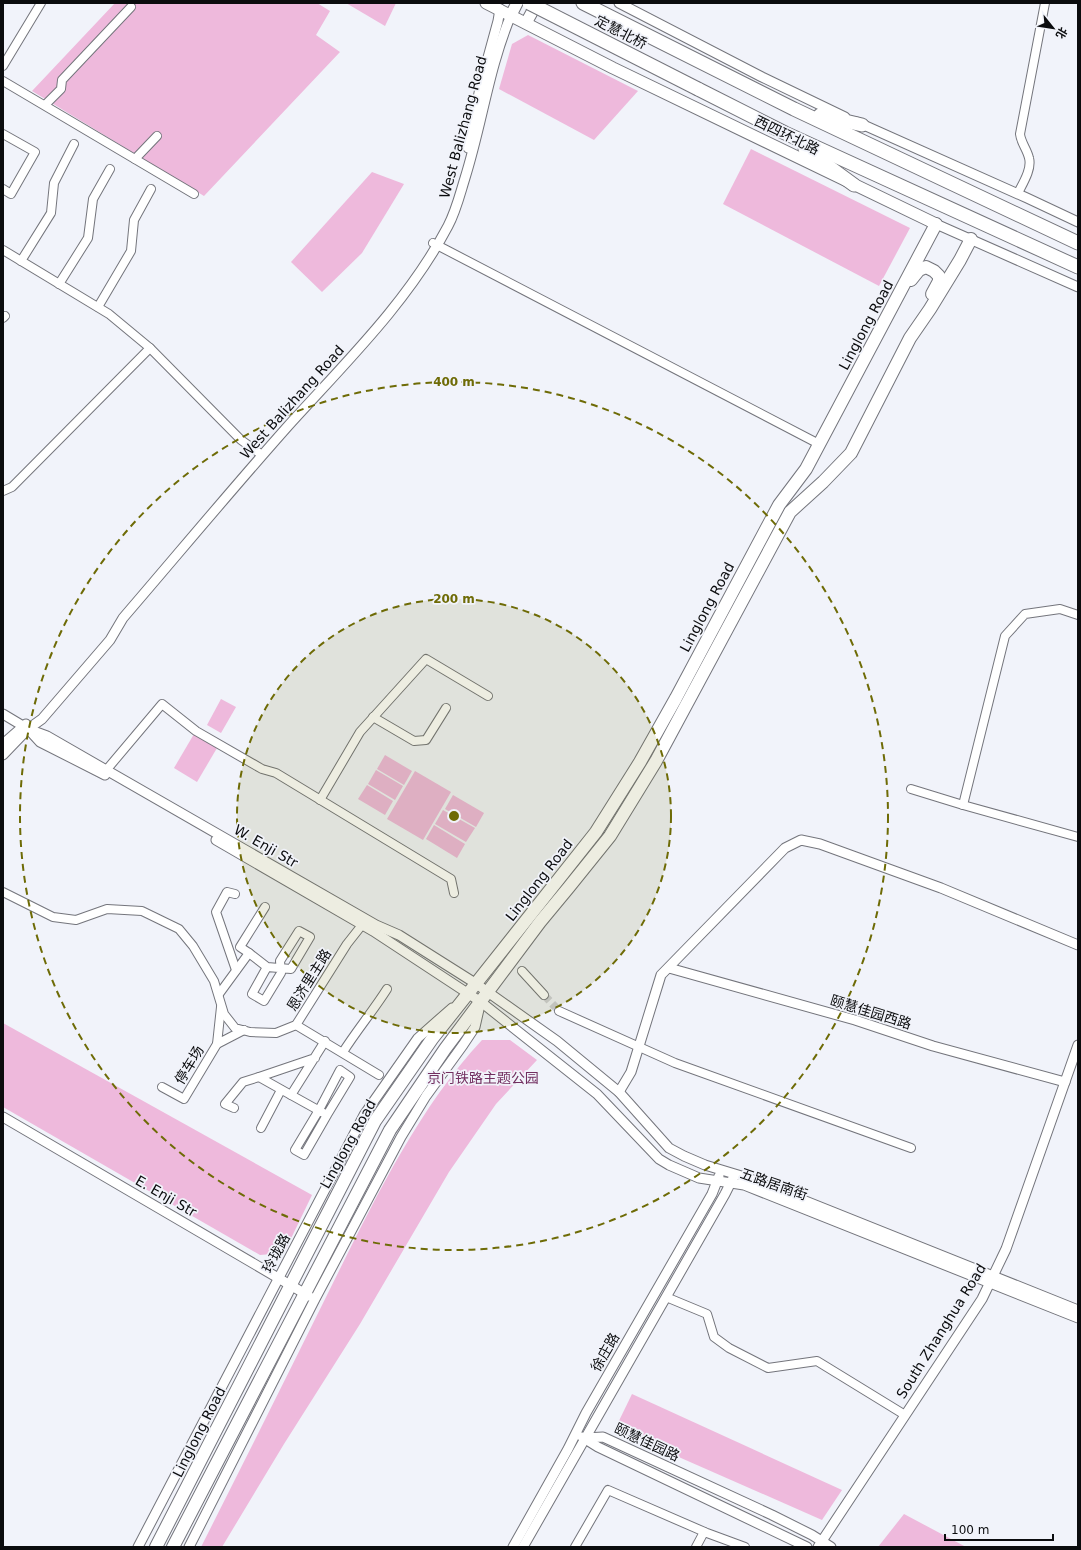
<svg xmlns="http://www.w3.org/2000/svg" width="1081" height="1550" viewBox="0 0 1081 1550" font-family="'DejaVu Sans','Noto Sans SC',sans-serif">
<style>
.green{fill:#eeb9dc}
.lines{fill:none;stroke-linecap:round;stroke-linejoin:round}
.minor-tunnel{stroke:#ced0d7;stroke-width:8;stroke-dasharray:8 4;stroke-linecap:butt}
.minor-casing{stroke:#74757c;stroke-width:10}
.tertiary-casing{stroke:#74757c;stroke-width:11}
.secondary-casing{stroke:#74757c;stroke-width:13}
.primary-casing{stroke:#74757c;stroke-width:14}
.trunk-casing{stroke:#74757c;stroke-width:15}
.minor{stroke:#fff;stroke-width:8}
.tertiary{stroke:#fff;stroke-width:9}
.secondary{stroke:#fff;stroke-width:11}
.primary{stroke:#fff;stroke-width:12}
.trunk{stroke:#fff;stroke-width:13}
.trunk-bridge-casing{stroke:#74757c;stroke-width:15;stroke-linecap:butt}
.trunk-bridge{stroke:#fff;stroke-width:13}
.ring{fill:none;stroke:#6e6b06;stroke-width:2;stroke-dasharray:7 5}
.labels{text-anchor:middle;stroke-width:3.5;stroke-linejoin:round;paint-order:stroke}
.street-label{font-size:14px;fill:#0b0c0e;stroke:#f1f3fa}
.park-label{font-size:14px;fill:#722f60;stroke:#f1f3fa}
.centre{fill:#6e6b06;stroke:#f1f3fa;stroke-width:2}
.ring-label{font-size:12px;text-anchor:middle;font-weight:bold;fill:#6e6b06;stroke:#f1f3fa;stroke-width:3.5;stroke-linejoin:round;paint-order:stroke}
</style>
<rect width="100%" height="100%" fill="#f1f3fa"/>
<g class="green">
<path d="M115,3H317L330,11L316,35L340,52L204,196L32,91Z"/>
<path d="M346,3H396L385,26Z"/>
<path d="M528,35L638,91L594,140L499,89L512,44Z"/>
<path d="M751,149L910,228L879,286L723,204Z"/>
<path d="M372,172L404,184L362,253L322,292L291,262Z"/>
<path d="M221,699L236,707L221,733L207,725Z"/>
<path d="M194,734L217,748L197,782L174,768Z"/>
<path d="M385,755L412,771L404,785L377,769Z"/>
<path d="M376,770L403,786L395,800L368,784Z"/>
<path d="M415,771L451,792L423,840L387,819Z"/>
<path d="M367,785L393,801L385,815L358,799Z"/>
<path d="M453,795L484,813L476,827L445,809Z"/>
<path d="M443,810L475,828L466,842L435,824Z"/>
<path d="M434,825L465,844L457,858L426,839Z"/>
<path d="M3,1023L312,1195L284,1253L260,1255L3,1107Z"/>
<path d="M482,1040H510L537,1060L496,1104L449,1172L360,1324L284,1444L222,1547H201C245,1460 288,1374 331,1287C374,1201 417,1110 482,1040Z"/>
<path d="M632,1394L842,1490L822,1520L615,1429Z"/>
<path d="M904,1514L966,1547H878Z"/>
</g>
<g class="lines">
<path class="minor-tunnel" d="M544,995L559,1011"/>
<g class="minor-casing">
<g id="minor">
<path d="M3,66L41,3"/>
<path d="M3,81L194,194"/>
<path d="M45,105L61,89L62,80L131,7"/>
<path d="M3,134L35,152L11,194L3,189"/>
<path d="M135,159L157,136"/>
<path d="M1018,193C1023,183 1032,169 1029,158C1027,149 1021,143 1020,134L1045,3"/>
<path d="M433,243L819,444"/>
<path d="M3,250L109,314L150,348L241,440L262,455"/>
<path d="M21,261L51,213L54,183L74,144"/>
<path d="M59,284L88,238L93,199L110,169"/>
<path d="M98,307L131,251L134,220L151,189"/>
<path d="M3,318L5,316"/>
<path d="M3,491L12,487L150,348"/>
<path d="M373,717L414,741L426,740L446,708"/>
<path d="M103,774L162,704L196,731L262,769L276,773L451,879L454,893"/>
<path d="M911,789L963,805L1078,837"/>
<path d="M320,800L360,732L426,659L488,696"/>
<path d="M963,805L1005,636L1025,614L1060,609L1078,615"/>
<path d="M3,892L53,917L76,920L107,909L142,911L179,929L193,946L214,981L224,1014L235,1028L250,1032L276,1033L296,1025L347,944L362,925"/>
<path d="M235,894L227,892L216,912L236,970"/>
<path d="M249,953L240,947L265,907"/>
<path d="M522,971L544,995"/>
<path d="M219,994L249,953L267,967L252,994L264,1001L281,973L280,961L299,931L310,937L291,969L267,967"/>
<path d="M221,1007L217,1044L244,1030"/>
<path d="M559,1011L675,1063L911,1148"/>
<path d="M296,1025L379,1075"/>
<path d="M343,1052C357,1030 373,1011 387,989"/>
<path d="M315,1058L259,1077L291,1095L325,1041"/>
<path d="M162,1087L184,1099L217,1044"/>
<path d="M291,1095L327,1115L304,1155L295,1150L319,1110L340,1070L350,1077L327,1115"/>
<path d="M234,1108L225,1104L243,1082L259,1077"/>
<path d="M261,1128L281,1090"/>
<path d="M666,1297L707,1314L714,1337L729,1348L768,1368L817,1361L905,1415"/>
<path d="M575,1547L608,1490L707,1533L745,1547"/>
<path d="M696,1547L704,1532"/>
</g>
</g>
<g class="tertiary-casing">
<g id="tertiary">
<path d="M619,3L762,77L845,117"/>
<path d="M857,122L1027,198L1078,222"/>
<path d="M468,148L481,83L498,21L500,9"/>
<path d="M936,224L1078,287"/>
<path d="M3,714L28,729L47,736L376,925L399,935L475,983L557,1041L619,1092L669,1148L684,1156L705,1165L748,1178L1078,1310"/>
<path d="M29,730L40,742L105,775"/>
<path d="M3,744L26,724"/>
<path d="M3,755L28,729L42,719L110,640L123,618C178,554 232,489 288,426C345,363 408,302 448,226C456,211 460,194 465,178C482,124 489,67 511,15"/>
<path d="M216,840L373,931L481,1002L597,1094L659,1159L669,1165L699,1178L744,1185L1078,1318"/>
<path d="M669,968L855,1020L933,1046L1065,1082"/>
<path d="M619,1092L631,1072L661,975L785,848L801,840L820,844L941,888L1078,945"/>
<path d="M3,1117L309,1296"/>
<path d="M582,1437L598,1447L807,1547"/>
<path d="M585,1438L603,1437L772,1515L812,1535L831,1547"/>
<path d="M138,1547L364,1115L418,1038L452,1008"/>
<path d="M189,1547L315,1299L401,1137L426,1096L463,1045L475,1027L480,1005"/>
<path d="M513,1547L568,1449L586,1413L712,1194L719,1176"/>
<path d="M523,1547L725,1194L733,1178"/>
<path d="M818,1547L982,1299L1006,1249L1078,1045"/>
</g>
</g>
<g class="secondary-casing">
<g id="secondary">
<path d="M486,3L613,68L936,224"/>
<path d="M511,15L517,3"/>
<path d="M526,23L537,3"/>
</g>
</g>
<g class="primary-casing">
<g id="primary">
<path d="M911,280L919,270L926,267L934,271L939,276V281L932,294"/>
<path d="M156,1547L375,1121L432,1039L596,832L640,762L676,698L779,505L806,469L936,224"/>
<path d="M173,1547L390,1130L445,1049L540,922L569,887L610,836L656,761L790,512L823,482L851,453L910,338L930,309L960,260L971,239"/>
</g>
</g>
<g class="trunk-casing">
<g id="trunk">
<path d="M583,3L794,109L1078,243"/>
<path d="M698,89L785,133L1078,267"/>
<path d="M820,115L862,125"/>
<path d="M805,149L854,185"/>
</g>
</g>
<use href="#minor" class="minor"/>
<use href="#tertiary" class="tertiary"/>
<use href="#secondary" class="secondary"/>
<use href="#primary" class="primary"/>
<use href="#trunk" class="trunk"/>
<g class="trunk-bridge-casing">
<path id="trunk-bridge" d="M529,3L698,89"/>
</g>
<use href="#trunk-bridge" class="trunk-bridge"/>
</g>
<circle cx="454" cy="816" r="217" fill="#6e6b06" fill-opacity=".12"/>
<g class="ring">
<circle cx="454" cy="816" r="217"/>
<circle cx="454" cy="816" r="434"/>
</g>
<g class="labels">
<g class="street-label">
<text transform="translate(621 32) rotate(27)" y="5">定慧北桥</text>
<text transform="translate(463 127) rotate(-75)" y="5">West Balizhang Road</text>
<text transform="translate(787 135) rotate(26)" y="5">西四环北路</text>
<text transform="translate(866 325) rotate(-62)" y="5">Linglong Road</text>
<text transform="translate(292 402) rotate(-48)" y="5">West Balizhang Road</text>
<text transform="translate(707 607) rotate(-62)" y="5">Linglong Road</text>
<text transform="translate(266 846) rotate(30)" y="5">W. Enji Str</text>
<text transform="translate(539 880) rotate(-52)" y="5">Linglong Road</text>
<text transform="translate(309 980) rotate(-58)" y="5">恩济里主路</text>
<text transform="translate(871 1012) rotate(17)" y="5">颐慧佳园西路</text>
<text transform="translate(189 1065) rotate(-59)" y="5">停车场</text>
<text transform="translate(348 1144) rotate(-61)" y="5">Linglong Road</text>
<text transform="translate(774 1184) rotate(19)" y="5">五路居南街</text>
<text transform="translate(166 1196) rotate(30)" y="5">E. Enji Str</text>
<text transform="translate(276 1253) rotate(-62)" y="5">玲珑路</text>
<text transform="translate(941 1331) rotate(-58)" y="5">South Zhanghua Road</text>
<text transform="translate(605 1352) rotate(-60)" y="5">徐庄路</text>
<text transform="translate(199 1432) rotate(-63)" y="5">Linglong Road</text>
<text transform="translate(647 1442) rotate(25)" y="5">颐慧佳园路</text>
</g>
<g class="park-label">
<text x="483" y="1083">京门铁路主题公园</text>
</g>
</g>
<circle cx="454" cy="816" r="6" class="centre"/>
<g class="ring-label">
<text x="454" y="386">400 m</text>
<text x="454" y="603">200 m</text>
</g>
<rect width="1081" height="1550" fill="none" stroke="#0b0c0e" stroke-width="8"/>
<g transform="translate(1053 28) rotate(120)" stroke="#f1f3fa" stroke-width="3" paint-order="stroke">
<path d="M0-3L7 15L0 10L-7 15Z" fill="#0b0c0e"/>
<text y="-6" font-size="11" font-weight="bold" text-anchor="middle" fill="#0b0c0e">北</text>
</g>
<path d="M945 1534v6h108v-6" fill="none" stroke="#0b0c0e" stroke-width="2"/>
<text x="951" y="1534" font-size="12" fill="#0b0c0e" stroke="#f1f3fa" stroke-width="3" paint-order="stroke">100 m</text>
</svg>
